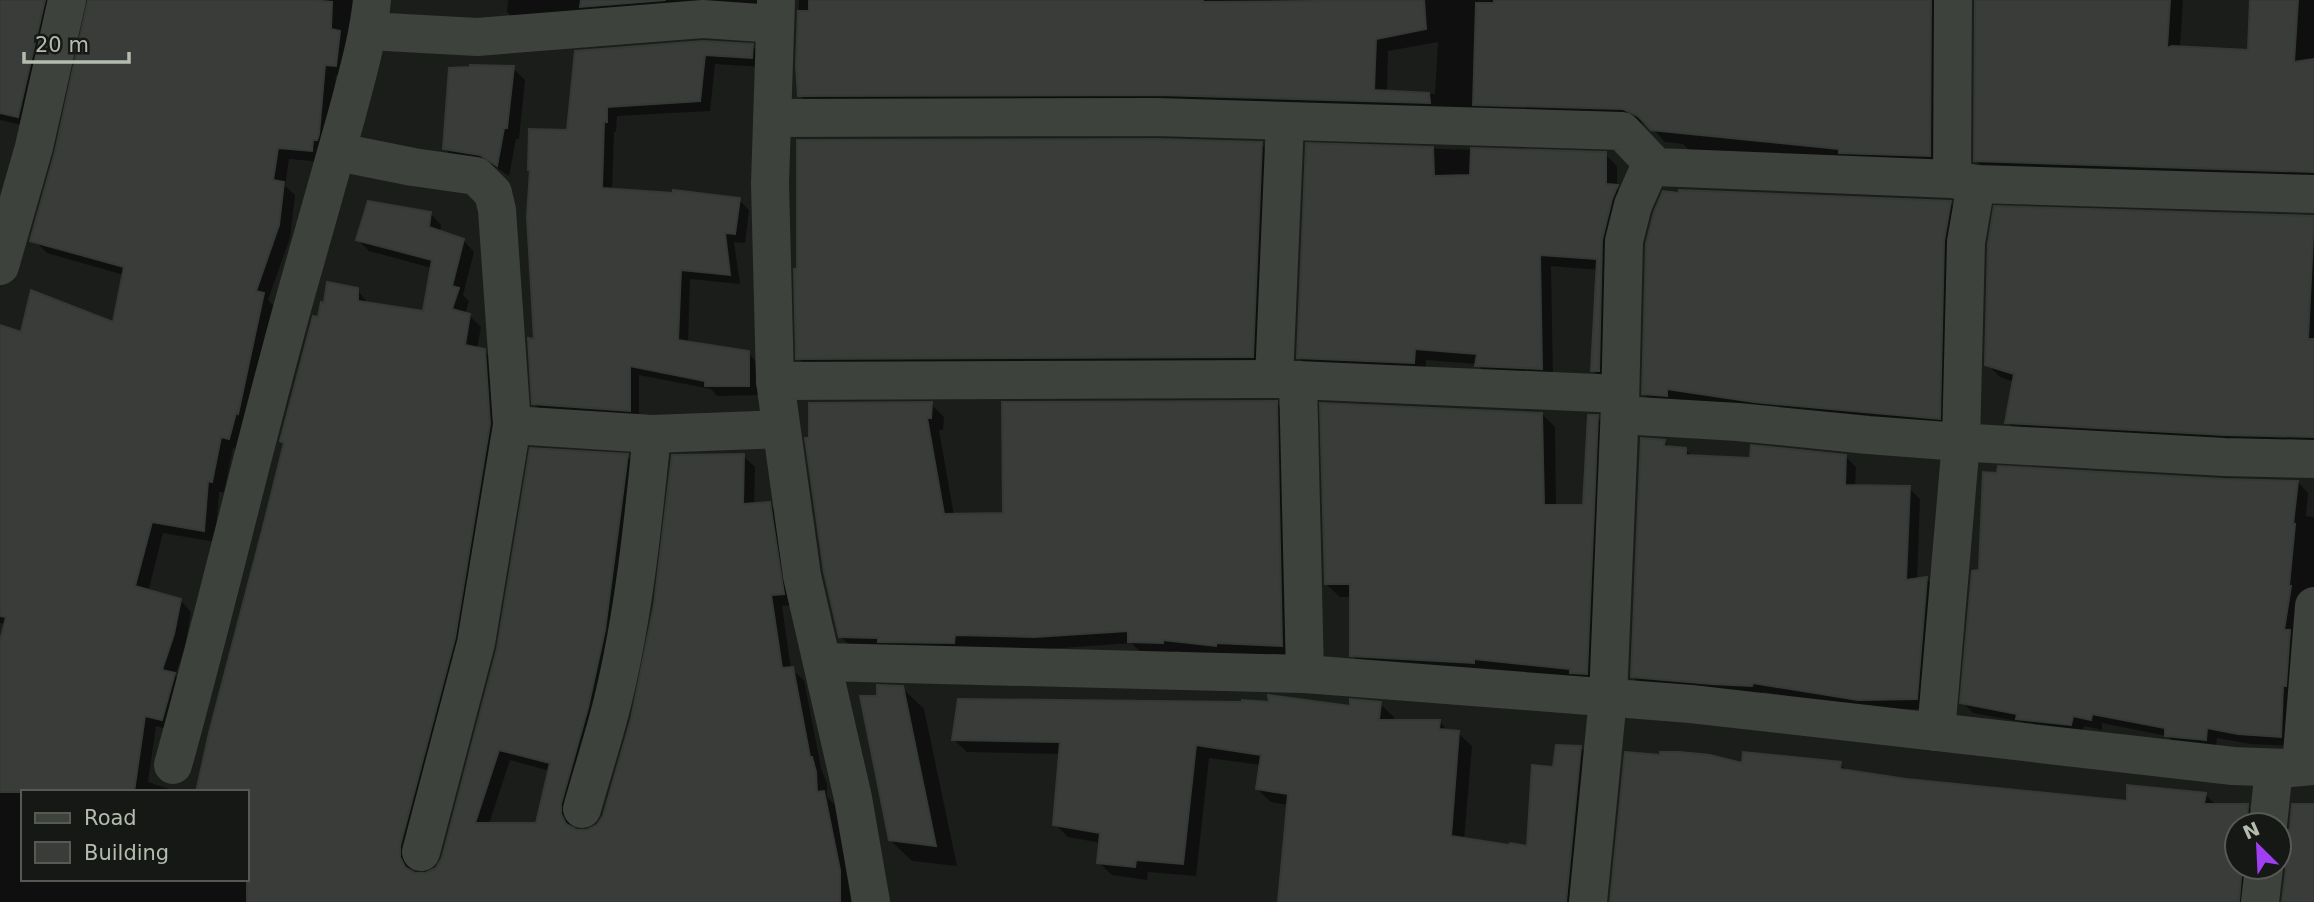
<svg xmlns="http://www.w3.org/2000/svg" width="2314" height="902" viewBox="0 0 2314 902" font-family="'DejaVu Sans',sans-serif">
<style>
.shadow{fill:#0007;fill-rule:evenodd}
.building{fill:#393c38;stroke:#353935;stroke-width:2;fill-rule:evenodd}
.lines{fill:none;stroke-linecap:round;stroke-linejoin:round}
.minor{stroke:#3d423c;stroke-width:38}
</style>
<rect width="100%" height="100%" fill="#1b1d1b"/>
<g class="shadow">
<path d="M0,0H61L30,127L0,120Z"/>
<path d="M90,0H363L347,76L336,75L330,146L323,162L289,159L285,186L295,195L290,238L268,300L275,307L240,450L233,448L224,492H219L215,542L163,533L148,592L180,600L191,612L185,647L175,676L186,686L174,731L156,726L148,782L178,792H23V879H247V792L319,319L357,290L369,304L425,313L432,268L369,251L358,240L430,213L441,225L440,233L463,240L474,252L463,295L469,301L465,314L469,315L481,327L477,349L484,351L496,362L501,437L411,859L412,873L426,875L437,869L627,456L639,468L616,643L572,816L573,830L587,832L598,826L604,816L743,456L755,467L754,505L769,504L781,515L794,605L782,606L791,669L804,680L821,768L827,784V797L835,805L850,883L851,902H0V649L6,624L0,623V398L23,334L115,324L124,275L47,253L35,241ZM510,760L550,771L538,825L489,824Z"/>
<path d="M508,0H772L767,13L520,25L507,12Z"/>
<path d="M799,0H1948L1942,168L1696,158L1683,144L1665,142L1652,128L1637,121L813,108L800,95L797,66ZM1438,42L1435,94L1387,93L1388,51Z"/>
<path d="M1977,0H2183L2180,48L2249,52L2252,0H2314V184L1989,173L1976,161Z"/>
<path d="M752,46L762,56V67L715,64L710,111L617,116L616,132L614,131L612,191L739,200L749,210L745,243L734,242L740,284L690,279L688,344L748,353L758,364L759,395L717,396L711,389L639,375V420L545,414L534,404L536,341L568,132L577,53Z"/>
<path d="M513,68L525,80L519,139H516L509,176L494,166L457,161L445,149Z"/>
<path d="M1261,144L1273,156L1264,368L810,370L798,358Z"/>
<path d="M1308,145L1605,154L1617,166V188L1629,199L1604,382L1593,370L1599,270L1551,266L1553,380L1489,377L1477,364L1426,360V374L1310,369L1299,357Z"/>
<path d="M1950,203L1963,215L1952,430L1657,406L1644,394Z"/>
<path d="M1996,208L2314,218V449L2020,435L2007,422L2014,382L2000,377L1987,364Z"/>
<path d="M1276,403L1289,415L1294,658H1228L1175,651V655L1143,654L1131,643L1048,649H853L840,636L931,404L944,417L943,430H939L954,516L1005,515Z"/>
<path d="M1542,414L1555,427L1556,507H1584L1597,417L1610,430L1599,686L1365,668L1352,655V597H1340L1326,584Z"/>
<path d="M1664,441L1671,449L1686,450L1693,457L1752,459L1846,457L1856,467L1855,487L1909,488L1920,499L1917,581L1927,579L1937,590L1927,709L1870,710L1763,692L1762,696L1643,687L1633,677Z"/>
<path d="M2223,481L2298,482L2308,493L2306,516L2314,517V598L2291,746L2250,744L2217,738L2216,750L2177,746L2167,736L2102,723V730L2084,726L2081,735L2029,729L2022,722L1973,713L1962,702Z"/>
<path d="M902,688L924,709L957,866L912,861L890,840L879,697Z"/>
<path d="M1380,704L1394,717L1393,721L1440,722L1449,732L1458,733L1472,746L1464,840L1529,848L1555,769L1581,748L1594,761L1580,902H1280L1288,805L1271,802L1257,789L1261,765L1209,758L1196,876L1148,872L1147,880L1112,875L1098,862L1101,843L1068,837L1055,824L1061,754L967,752L953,739Z"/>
<path d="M1840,764L1849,773L1859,775L2129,803L2161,788L2205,794L2217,806H2247L2261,819V825H2237V867H2260L2252,902H1612L1744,765Z"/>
</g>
<g class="building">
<path d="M0,0H45L18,117L0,113Z"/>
<path d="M88,0H311L332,2L331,29L340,31L336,66L325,65L319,134L317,140H313L312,151L278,148L273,180L284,182L279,225L256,291L264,293L238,414L236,413L229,439L221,437L212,482L208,481L204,531L152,522L135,586L181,599L174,634L162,670L175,673L162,720L145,716L134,792H0V641L6,617L0,616V325L21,332L31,290L113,322L124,267L30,241L55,152Z"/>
<path d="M581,0H666L580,7Z"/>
<path d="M809,0H1203V2L1424,0L1426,29L1376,39L1374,90L1429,93L1430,103L1158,95L798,96L796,66L798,11H809Z"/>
<path d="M1494,0H1931L1930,156L1839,153V149L1651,130L1638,116L1623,109L1473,105L1476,3H1494Z"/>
<path d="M1975,0H2170L2167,48L2172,46L2248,50L2250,0H2298L2294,62L2314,59V172L1974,161Z"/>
<path d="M703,41L753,44L752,58L705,55L700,101L607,107V122H604L602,188L673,193V190L740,198L735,234L725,233L730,275L681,270L678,340L749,351V386H705V381L630,366V411L532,404L528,338L534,339L527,217L530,170H528L529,129L567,130L575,51Z"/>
<path d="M470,65L514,66L507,128H504L497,166L480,155L443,149L449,68L470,67Z"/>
<path d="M1157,139L1262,142L1253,357L796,359L794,269H797V140Z"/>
<path d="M1306,143L1433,147L1434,176L1470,175L1471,148L1606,152V184L1618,185L1612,199L1602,240L1599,371H1591L1597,259L1540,255L1542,369L1475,366L1477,354L1415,349L1414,363L1297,358Z"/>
<path d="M1679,190L1951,201L1944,241L1940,419L1754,402L1667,389V396L1642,394L1646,244L1654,212L1663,191L1679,193Z"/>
<path d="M368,201L431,212L429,227L464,239L452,286L459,288L452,309L470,314L465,345L485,349L490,424L455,638L400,846V857L405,867L415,873H426L436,868L442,858L497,649L530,448L628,454L605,630L588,708L561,804V814L566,824L577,830H587L597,825L603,816L631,719L654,605L672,455L744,454L743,504L770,502L784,594L771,595L782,668L793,667L810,757H812L816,772L817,792L824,791L840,870V902H247V792H196L209,733L263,527L284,443L280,441L312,320L313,316L318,317L321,302L324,303L327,282L358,288V301L423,311L432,260L356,240ZM499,750L550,763L536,823H475Z"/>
<path d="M1994,206L2314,216L2308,339H2314V437L2225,435L2005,423L2014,374L1985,365L1988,244Z"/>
<path d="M1277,401L1282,646L1216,643V646L1163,640V643L1128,642V631L1034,637L955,635L954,643L878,642V638L839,637L824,572L805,438H809V403L932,402L931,418H927L944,514L1003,513L1002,402Z"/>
<path d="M1320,403L1542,413L1544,505H1583L1588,415H1598L1587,674L1570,673V669L1474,659V663L1350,656V584H1325Z"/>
<path d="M1641,438L1665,440L1664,446L1686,448V455L1750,458L1751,445L1846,455L1845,485L1910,486L1906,580L1927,577L1917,699L1858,700L1753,683L1752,686L1712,684L1631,677Z"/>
<path d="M1998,466L2223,479L2298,481L2293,524H2295L2289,586H2291L2284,630H2290L2286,686H2283L2281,737L2238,734L2207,728L2206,740L2185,738L2165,736V728L2092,714L2091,720L2073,716L2071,725L2016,719L2017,714L1960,703L1972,571L1979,570L1983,472L1997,473Z"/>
<path d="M877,685L903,686L936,846L889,840L860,696H877Z"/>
<path d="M1268,695L1350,706V699L1381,702L1379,720H1440L1439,729L1459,731L1451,836L1509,845L1510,843L1527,846L1532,765L1553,767L1556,745L1581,746L1566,902H1278L1288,794L1256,789L1261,755L1196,745L1183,864L1136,860L1135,867L1097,863L1100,833L1053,825L1060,742L952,740L958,699L1242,702V700L1269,702Z"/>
<path d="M1625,752L1660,755V752H1680L1710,755L1742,763L1743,752L1841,762L1840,769L1906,779L2127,801V785L2206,793L2204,804H2248L2247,825H2237V867H2242L2239,902H1610Z"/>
<path d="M2292,804H2314V902H2282L2286,869L2284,859L2279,852V843L2286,837L2290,828Z"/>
</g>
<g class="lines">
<g class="minor">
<path d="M776,0L770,183L775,381L802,576L853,798L871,902"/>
<path d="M368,31L477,37L703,19L775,24"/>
<path d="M772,118L1157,117L1622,131L1656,167L1952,179L1976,184L2314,194"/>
<path d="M338,152L413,167L476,176L493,193L497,210L512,425L476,643L421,852"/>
<path d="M1952,179L1953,0"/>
<path d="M0,266L34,147L67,0"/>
<path d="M1274,379L1285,121"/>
<path d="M1298,380L1305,674"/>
<path d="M775,381L1274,379L1620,394"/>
<path d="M1620,415L1738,422L1868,435L1973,443L2224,457L2314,459"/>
<path d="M512,425L652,434C643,523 634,613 613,700C604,737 592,773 582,809"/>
<path d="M652,434L781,429"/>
<path d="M822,662L1305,674L1691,704L2233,766L2291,768L2314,766"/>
<path d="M1936,732L1961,442L1966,242L1976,184"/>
<path d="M173,765C216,610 252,453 295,298C312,236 330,175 347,114C357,76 368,39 372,0"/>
<path d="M2301,766L2314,606"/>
<path d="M2268,825L2274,768"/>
<path d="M1588,902L1608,698L1620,405L1624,241L1633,205L1648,171L1656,167"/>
<path d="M2260,902L2264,867"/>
</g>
</g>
<rect x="21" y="790" width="228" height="91" fill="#161816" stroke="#555a53" stroke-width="2"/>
<rect x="35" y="813" width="35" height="10" fill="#3d423c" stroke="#555a53" stroke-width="2"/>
<text x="84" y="825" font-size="21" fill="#b4bcae">Road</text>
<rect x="35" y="842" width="35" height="21" fill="#393c38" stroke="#555a53" stroke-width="2"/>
<text x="84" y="860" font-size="21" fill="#b4bcae">Building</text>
<g transform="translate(2258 846) rotate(336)"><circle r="33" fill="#161816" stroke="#555a53" stroke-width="2"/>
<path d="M0-5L12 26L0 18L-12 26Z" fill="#a03ff1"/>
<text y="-10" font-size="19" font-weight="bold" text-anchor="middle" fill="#b4bcae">N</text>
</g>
<path d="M24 52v10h105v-10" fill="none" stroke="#b4bcae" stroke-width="3.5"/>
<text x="35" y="52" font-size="21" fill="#b4bcae" stroke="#161816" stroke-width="5" paint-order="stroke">20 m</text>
</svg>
